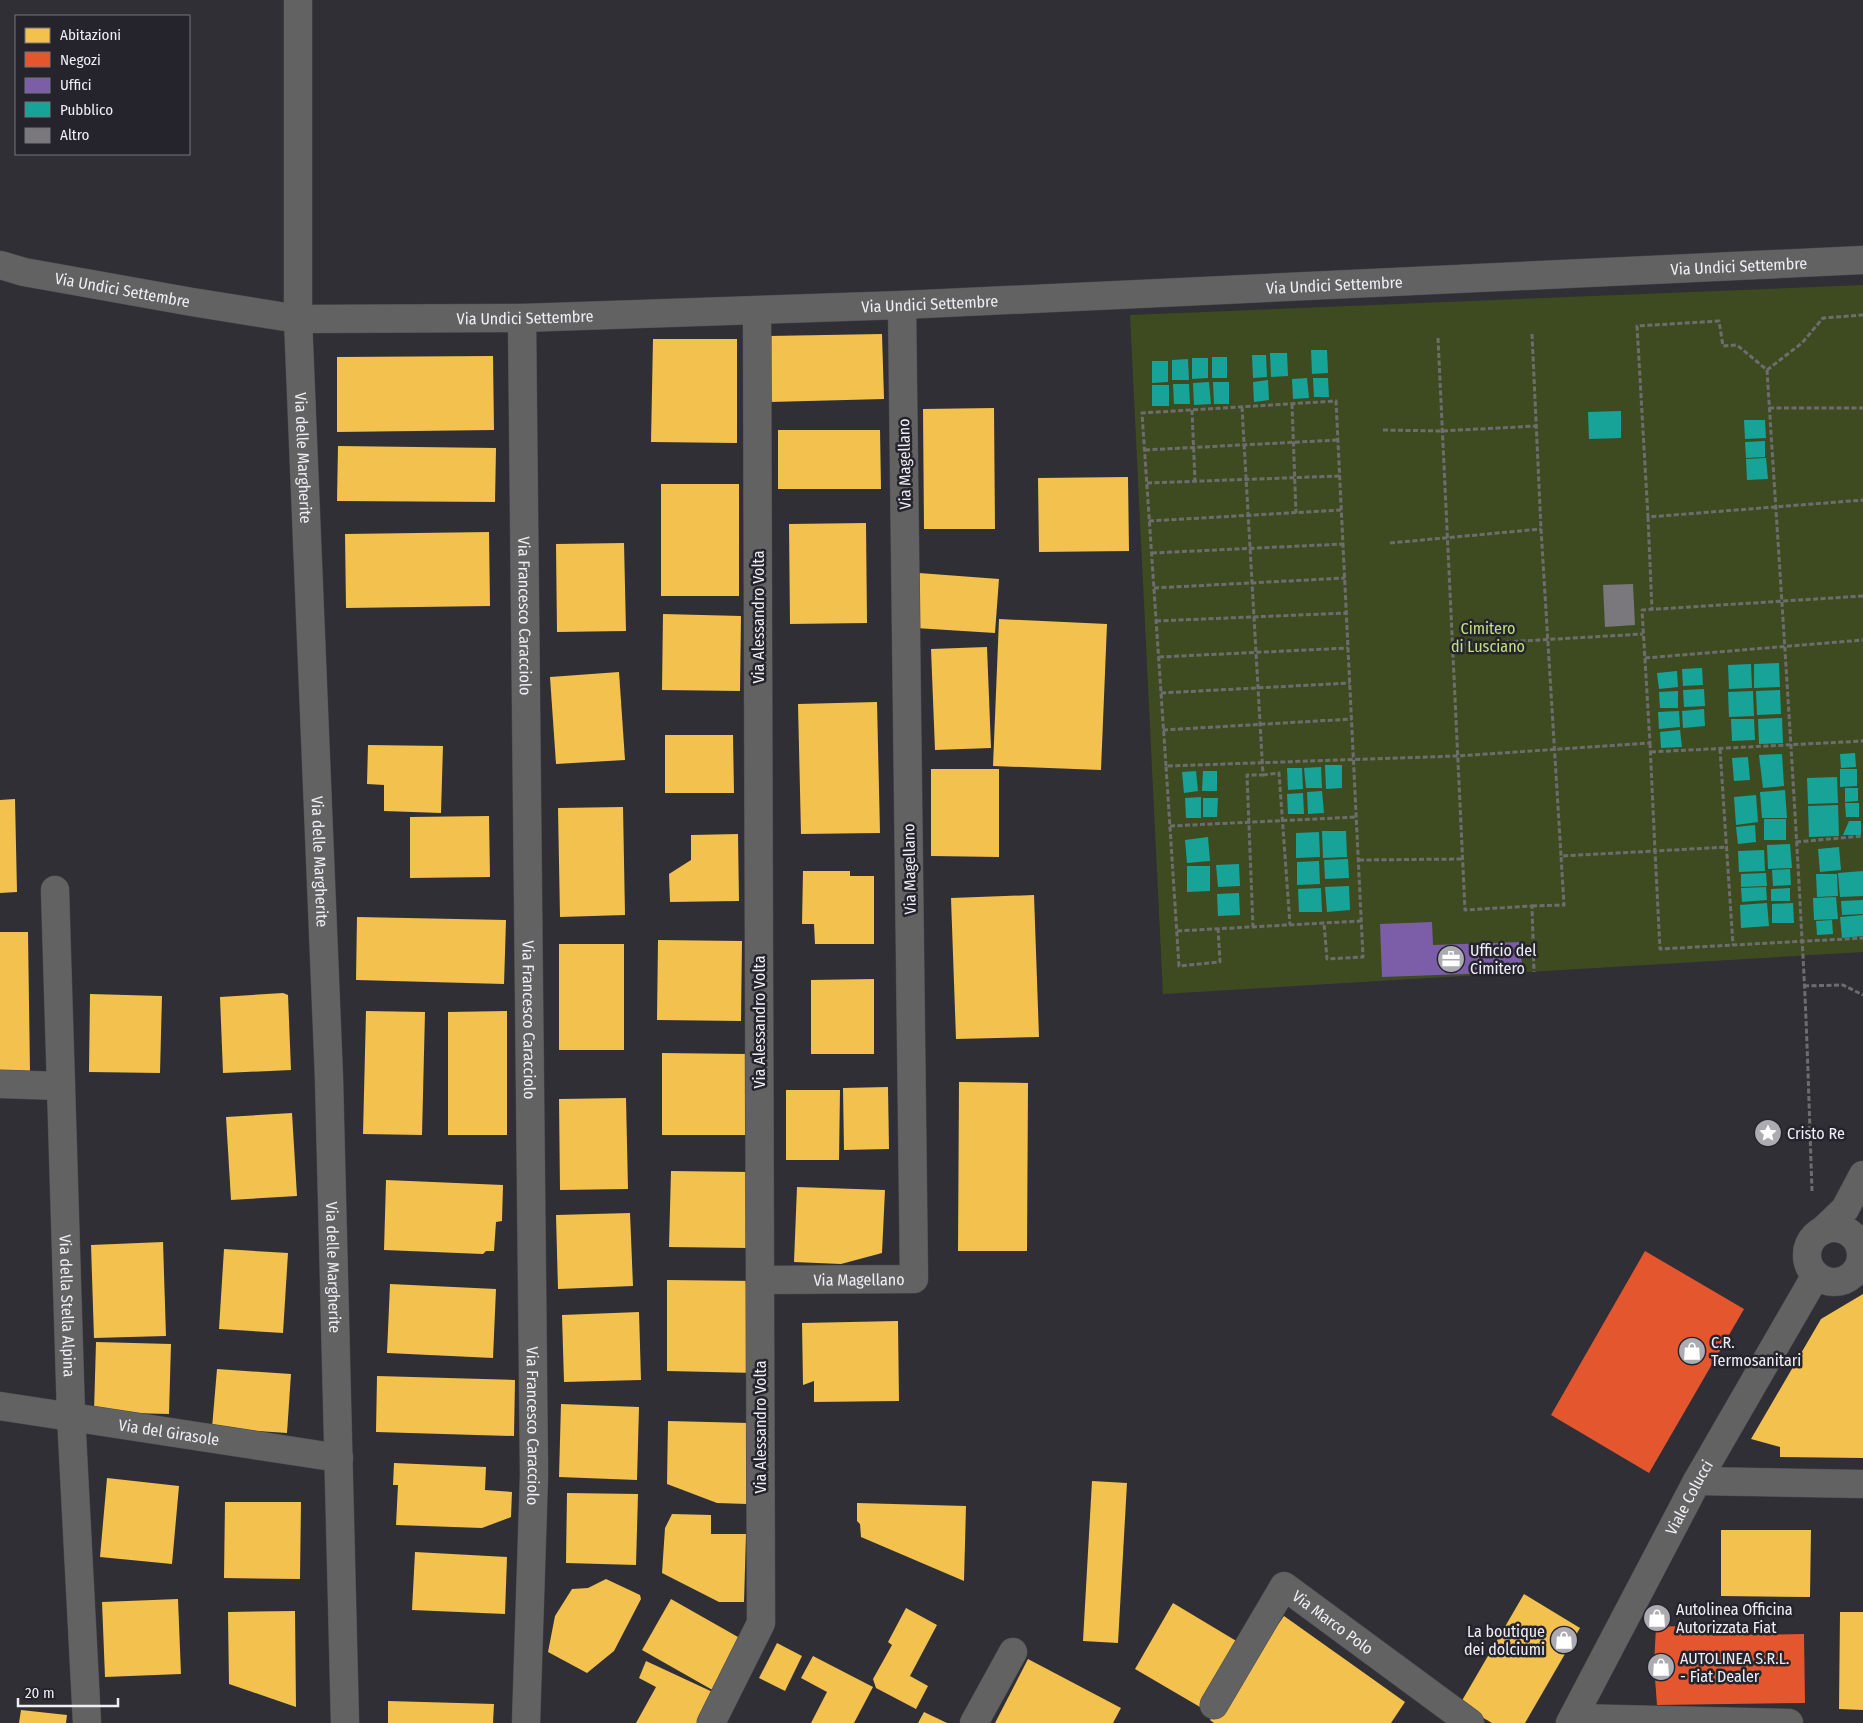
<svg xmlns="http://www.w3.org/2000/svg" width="1863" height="1723" viewBox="0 0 1863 1723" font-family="'Fira Sans Condensed',sans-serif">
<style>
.green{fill:#3e4b21}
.homes{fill:#f2c14e}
.shops{fill:#e4572e}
.offices{fill:#7b5ea7}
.public{fill:#17a398}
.building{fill:#7a787c}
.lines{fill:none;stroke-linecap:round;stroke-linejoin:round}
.minor-casing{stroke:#4b4b4f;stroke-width:29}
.path{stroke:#6e6d6e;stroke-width:3;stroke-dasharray:5 2.5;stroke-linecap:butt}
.minor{stroke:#636263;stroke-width:28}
.labels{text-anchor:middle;stroke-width:5;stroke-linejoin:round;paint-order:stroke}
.street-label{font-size:16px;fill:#eeeef4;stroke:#25242d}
.park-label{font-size:16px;fill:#c0e07c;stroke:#25242d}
.poi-label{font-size:16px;fill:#eeeef4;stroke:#25242d;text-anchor:start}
</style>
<rect width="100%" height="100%" fill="#302f35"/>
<path class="green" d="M1863,285V952L1163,994L1130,315Z"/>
<g class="homes">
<path d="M882,334L884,399L770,402L768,336Z"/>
<path d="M653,339H737V443L651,442Z"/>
<path d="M493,356L494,430L337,432V357Z"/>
<path d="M994,408L995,529H924L923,409Z"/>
<path d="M778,430H880L881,489H778Z"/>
<path d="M338,446L496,448L495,502L337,501Z"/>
<path d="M1128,477L1129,551L1039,552L1038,478Z"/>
<rect x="661" y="484" width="78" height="112"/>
<path d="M866,523L867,623L790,624L789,524Z"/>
<path d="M489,532L490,606L346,608L345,534Z"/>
<path d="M624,543L626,631L557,632L556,544Z"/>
<path d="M919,573L999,579L995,633L915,628Z"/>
<path d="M663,614L741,616L740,691L662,690Z"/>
<path d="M999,619L1107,624L1101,770L993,766Z"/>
<path d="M987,647L991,748L935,750L931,649Z"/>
<path d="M619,672L625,760L556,764L550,677Z"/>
<path d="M877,702L880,833L801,834L798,704Z"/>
<path d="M665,735H733L734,793H665Z"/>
<path d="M368,745L443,746L441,813L384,811V785L367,784Z"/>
<path d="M931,769H999V857L931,856Z"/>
<path d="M15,799L17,892L0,893V800Z"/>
<path d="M623,807L625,915L560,917L558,808Z"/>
<path d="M489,816L490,877L410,878V817Z"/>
<path d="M738,834L739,901L670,902L669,874L691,860V835Z"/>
<path d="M803,871H850V876H874V944H815L814,924H802Z"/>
<path d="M1034,895L1039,1037L956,1039L951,898Z"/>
<path d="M357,917L506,920L504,984L356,980Z"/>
<path d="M0,932H28L30,1072L0,1073Z"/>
<path d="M658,940L742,941L741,1021L657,1020Z"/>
<rect x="559" y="944" width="65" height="106"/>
<path d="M874,979V1054H811V980Z"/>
<path d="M283,993L288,995L291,1070L223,1073L220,997Z"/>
<path d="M90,994L162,996L160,1073L89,1072Z"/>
<path d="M366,1011L425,1012L422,1135L363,1134Z"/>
<path d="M507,1011V1135H448V1012Z"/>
<path d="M662,1053L746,1054L745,1135H662Z"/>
<path d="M959,1082L1028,1083L1027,1251H958Z"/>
<path d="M888,1087L889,1149L844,1150L843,1088Z"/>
<path d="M786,1090H840L839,1160H786Z"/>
<path d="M626,1098L628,1189L560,1190L559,1099Z"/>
<path d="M292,1113L297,1196L231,1200L226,1117Z"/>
<path d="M671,1171L750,1172L749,1248L669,1247Z"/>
<path d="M386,1180L503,1185L502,1221L496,1222L494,1251H486L483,1254L384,1250Z"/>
<path d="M797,1187L885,1190L882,1253L841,1264L794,1262Z"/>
<path d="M630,1213L633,1286L558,1289L556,1215Z"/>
<path d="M163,1242L166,1336L94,1338L91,1245Z"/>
<path d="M224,1249L288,1253L283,1333L219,1329Z"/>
<path d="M667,1280L757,1281L756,1373L667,1371Z"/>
<path d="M390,1284L496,1289L493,1358L387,1353Z"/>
<path d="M1863,1294V1458L1780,1457V1447L1751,1439L1821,1319Z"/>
<path d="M639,1312L641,1380L564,1382L562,1315Z"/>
<path d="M898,1321L899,1401L814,1402V1381L803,1385L802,1323Z"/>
<path d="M96,1342L171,1344L169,1414L94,1412Z"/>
<path d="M217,1369L291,1374L287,1433L212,1428Z"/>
<path d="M377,1376L515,1380L514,1436L376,1432Z"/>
<path d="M561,1404L639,1407L637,1480L559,1477Z"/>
<path d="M668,1421L749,1423L747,1504L717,1503L667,1484Z"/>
<path d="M394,1463L486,1467L485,1490L512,1492L511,1517L482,1528L396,1525L398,1485H393Z"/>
<path d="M107,1478L179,1486L172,1564L100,1557Z"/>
<path d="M1092,1481L1127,1483L1118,1643L1083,1641Z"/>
<path d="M567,1493L638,1494L636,1565L566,1563Z"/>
<path d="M225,1502H301L300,1579L224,1578Z"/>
<path d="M857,1503L966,1506L964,1581L861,1537L860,1524L857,1521Z"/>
<path d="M672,1514L711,1515V1534H746L744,1602H719L662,1573L665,1528Z"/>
<path d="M1721,1530H1811L1810,1597L1721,1596Z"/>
<path d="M415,1552L507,1557L505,1614L412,1610Z"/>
<path d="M606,1579L640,1595L641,1599L614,1651L587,1673L548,1652L555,1616L572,1589L588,1588Z"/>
<path d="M1524,1594L1580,1628L1525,1723H1492L1460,1704Z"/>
<path d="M178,1599L181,1674L105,1677L102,1602Z"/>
<path d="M671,1599L745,1641L716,1692L642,1650Z"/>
<path d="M1173,1603L1238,1642L1200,1707L1135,1669Z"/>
<path d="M906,1608L937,1625L910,1676L928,1686L916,1709L876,1688L873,1679L892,1645L888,1642Z"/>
<path d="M295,1611L296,1707L229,1684L228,1612Z"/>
<path d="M1840,1612H1863V1710L1839,1709Z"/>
<path d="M1284,1616L1405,1702L1391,1723H1214L1210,1720Z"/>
<path d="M777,1643L802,1656L785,1691L759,1678Z"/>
<path d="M813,1656L873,1687L854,1723H811L827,1692L801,1678Z"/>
<path d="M1028,1659L1121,1708L1113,1723H995Z"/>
<path d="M646,1661L717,1694L704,1723H636L656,1687L639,1678Z"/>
<path d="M388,1701L494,1704L493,1723H388Z"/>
<path d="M21,1710L67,1715L66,1723H19Z"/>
<path d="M924,1712L947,1723H918Z"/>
</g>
<g class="shops">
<path d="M1645,1251L1744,1309L1649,1473L1551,1415Z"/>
<path d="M1734,1624L1735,1635L1804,1634L1805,1703L1657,1705L1654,1665L1656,1627Z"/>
</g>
<path class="offices" d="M1432,922L1433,945L1521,942L1522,972L1382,977L1380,924Z"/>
<g class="public">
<path d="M1311,350H1327L1328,373L1312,374Z"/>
<path d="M1270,353H1287L1288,376L1271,377Z"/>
<path d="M1252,355H1266L1267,377L1253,378Z"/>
<rect x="1212" y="357" width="15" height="21"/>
<path d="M1192,358H1208V378L1192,379Z"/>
<path d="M1188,359L1189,380H1172V360Z"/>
<path d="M1152,361H1168V382L1152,383Z"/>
<path d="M1307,378L1309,398L1293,399L1292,379Z"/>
<path d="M1313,378H1328L1329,397H1314Z"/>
<path d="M1268,380L1269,400L1254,402L1253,382Z"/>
<path d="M1209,382L1211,404L1194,405L1193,383Z"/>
<path d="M1213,382H1229V404H1214Z"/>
<path d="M1173,384H1189L1190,404H1174Z"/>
<rect x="1152" y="385" width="17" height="21"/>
<path d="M1621,411V438L1589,439L1588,412Z"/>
<path d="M1744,420H1765L1766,438L1745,439Z"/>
<path d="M1765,441V457L1746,458L1745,442Z"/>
<path d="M1766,458L1768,479L1747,480L1746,459Z"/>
<path d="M1779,663L1780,687L1754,688V664Z"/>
<path d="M1751,664L1752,688L1729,689L1728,665Z"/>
<path d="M1702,668L1703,685L1683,686L1682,669Z"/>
<path d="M1677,671L1678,687L1659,689L1657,673Z"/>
<path d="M1704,689L1705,706L1684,707L1683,690Z"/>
<path d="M1780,690L1781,714L1757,715L1756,691Z"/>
<path d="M1678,691V708H1660L1659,692Z"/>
<path d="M1753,691L1754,716L1729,717L1728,692Z"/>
<path d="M1704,709L1705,726L1683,728L1682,711Z"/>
<path d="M1679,711L1680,727L1659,729L1658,712Z"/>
<path d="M1782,718L1783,743L1759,744L1758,719Z"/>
<path d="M1731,719H1754L1755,740L1732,741Z"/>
<path d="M1680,730L1682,747L1661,748L1660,732Z"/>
<path d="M1855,753L1856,767L1841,768L1840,754Z"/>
<path d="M1782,754L1784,786L1763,788L1759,755Z"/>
<path d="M1748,757L1750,780L1734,781L1732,758Z"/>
<path d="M1325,765H1342V788L1326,789Z"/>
<path d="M1321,767L1322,788H1306L1304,768Z"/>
<path d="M1287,768H1302L1303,789L1288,790Z"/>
<path d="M1840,769H1857V786L1840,787Z"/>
<path d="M1196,771L1198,791L1184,793L1182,772Z"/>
<path d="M1203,771H1217V791H1202Z"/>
<path d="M1837,777L1838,803L1808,804L1807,778Z"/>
<path d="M1845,788H1858V801L1845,802Z"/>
<path d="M1785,790L1787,818H1762L1760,792Z"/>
<path d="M1322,791L1324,813L1308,814L1307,792Z"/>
<path d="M1303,793L1304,814H1288L1287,794Z"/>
<path d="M1756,795L1758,822L1736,825L1734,797Z"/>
<path d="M1201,797V818H1186L1185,798Z"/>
<path d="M1203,798H1218L1217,817H1203Z"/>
<path d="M1845,803H1859V817H1846Z"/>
<path d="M1838,805L1839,836L1809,837L1808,806Z"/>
<rect x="1764" y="819" width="22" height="21"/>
<path d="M1849,821H1861V835H1843Z"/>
<path d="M1755,825L1756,842L1738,844L1736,827Z"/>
<path d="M1322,831H1346L1347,857L1323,858Z"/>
<path d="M1319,832L1320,857L1296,858V833Z"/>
<path d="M1208,837L1210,861L1187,863L1185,840Z"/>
<path d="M1790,844L1792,868L1768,869L1767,845Z"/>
<path d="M1839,847L1841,870L1820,872L1818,849Z"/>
<path d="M1764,850L1765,871L1739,872L1738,851Z"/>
<path d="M1348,859L1349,878L1325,879L1324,860Z"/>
<path d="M1319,861L1320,884L1297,885V862Z"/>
<path d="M1239,864L1240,886L1218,887L1216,865Z"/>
<path d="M1187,866H1210V891L1187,892Z"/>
<path d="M1790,869L1791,885L1773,886L1772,870Z"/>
<path d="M1863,871V896L1840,897L1838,873Z"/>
<path d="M1766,873L1767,886L1741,887V874Z"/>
<path d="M1816,874H1837L1838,896L1817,897Z"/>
<path d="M1349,886L1350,910L1327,912L1325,887Z"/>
<path d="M1766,887L1767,900L1742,902L1741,888Z"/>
<path d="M1321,888L1322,912H1299L1298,889Z"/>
<path d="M1790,888V901H1771V889Z"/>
<path d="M1239,893L1240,915L1218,916L1217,894Z"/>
<path d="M1836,897L1838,919L1814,920L1813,898Z"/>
<path d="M1863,900V914L1842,915L1841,901Z"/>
<path d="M1767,903L1769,926L1741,928L1740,905Z"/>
<path d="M1793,903L1794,923H1772V904Z"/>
<path d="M1863,915V936L1842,938L1840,917Z"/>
<path d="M1832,920L1833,934L1817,935L1816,921Z"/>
</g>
<path class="building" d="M1633,584L1635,625L1605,627L1603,585Z"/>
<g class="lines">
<g class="minor-casing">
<g id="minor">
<path id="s1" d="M298,0V319L329,1078L345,1723"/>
<path id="s2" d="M0,265L24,272L192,302L298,319L522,318L902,305L1863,260"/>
<path id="s3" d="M522,318L534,1475L526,1723"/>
<path id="s4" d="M55,890L71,1415L87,1723"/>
<path d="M0,1084L61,1086"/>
<circle cx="1834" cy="1255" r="27"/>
<path d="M1822,1231L1845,1209L1863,1175"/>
<path id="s5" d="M760,1280L914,1279L902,305"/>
<path id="s6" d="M0,1406L339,1458"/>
<path d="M1697,1481L1863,1484"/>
<path id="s7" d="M1214,1705L1284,1586L1470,1723"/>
<path d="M1573,1718L1789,1723"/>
<path d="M711,1723L761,1623L757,310"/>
<path d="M974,1723L1013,1652"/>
<path id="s8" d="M1570,1723L1697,1481L1816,1275"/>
</g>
</g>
<g class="path">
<path d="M1532,334L1541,529L1561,856L1655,851L1660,949L1863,938"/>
<path d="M1438,338L1465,910L1532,906L1534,972"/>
<path d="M1767,370L1802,343L1823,318L1863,315"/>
<path d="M1292,404L1296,513"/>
<path d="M1242,407L1263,775H1247L1253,927"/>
<path d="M1769,408H1863"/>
<path d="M1192,410L1195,481"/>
<path d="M1383,430L1441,431L1537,426"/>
<path d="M1145,450L1338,440"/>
<path d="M1147,483L1340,476"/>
<path d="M1648,517L1652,610"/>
<path d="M1149,521L1341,510"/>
<path d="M1390,543L1541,529"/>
<path d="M1152,553L1343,544"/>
<path d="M1154,588L1345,578"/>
<path d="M1156,621L1347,613"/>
<path d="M1453,645L1643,634"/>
<path d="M1159,657L1348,648"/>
<path d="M1645,658L1863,640"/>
<path d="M1161,693L1350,683"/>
<path d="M1163,730L1352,719"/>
<path d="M1650,743L1655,851L1728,847"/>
<path d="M1720,749L1733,945"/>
<path d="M1651,752L1863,741"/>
<path d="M1166,766L1142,413L1336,401L1363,957L1327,959L1324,923"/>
<path d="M1263,775L1279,773L1290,925"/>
<path d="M1170,826L1357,817"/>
<path d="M1796,842L1863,836"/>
<path d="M1359,860L1462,859"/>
<path d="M1532,906L1564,905L1561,856"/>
<path d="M1218,928L1220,962L1179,966L1166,766L1456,756L1650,743L1642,610L1863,596"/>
<path d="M1177,931L1361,921"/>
<path d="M1804,986L1843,985L1863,995"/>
<path d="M1812,1191C1809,1107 1807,1023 1802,939C1792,749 1779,560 1767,370L1737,345L1723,346L1719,321L1637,326L1648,517L1863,500"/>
</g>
<use href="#minor" class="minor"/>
</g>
<defs>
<g id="office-disc" transform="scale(1.4375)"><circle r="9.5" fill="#acabb1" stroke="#25242d"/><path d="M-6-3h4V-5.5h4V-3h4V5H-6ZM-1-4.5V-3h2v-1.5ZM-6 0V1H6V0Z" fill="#fff"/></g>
<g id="sight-disc" transform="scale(1.4375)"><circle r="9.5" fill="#acabb1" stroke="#25242d"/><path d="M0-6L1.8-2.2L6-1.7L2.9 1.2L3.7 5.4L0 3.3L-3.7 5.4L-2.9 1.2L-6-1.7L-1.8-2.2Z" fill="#fff"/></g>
<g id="shop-disc" transform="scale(1.4375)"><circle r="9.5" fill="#acabb1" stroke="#25242d"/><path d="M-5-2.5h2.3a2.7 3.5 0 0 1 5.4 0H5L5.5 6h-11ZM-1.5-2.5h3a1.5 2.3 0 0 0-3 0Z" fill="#fff"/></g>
</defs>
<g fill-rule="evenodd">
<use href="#office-disc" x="1451" y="959"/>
<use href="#sight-disc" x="1768" y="1133"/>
<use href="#shop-disc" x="1692" y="1351"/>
<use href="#shop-disc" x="1657" y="1618"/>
<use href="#shop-disc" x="1564" y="1640"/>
<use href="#shop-disc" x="1661" y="1667"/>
</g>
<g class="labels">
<g class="street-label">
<text dy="6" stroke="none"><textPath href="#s2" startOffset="1745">Via Undici Settembre</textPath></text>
<text dy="6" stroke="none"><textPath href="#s2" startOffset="1340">Via Undici Settembre</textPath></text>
<text dy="6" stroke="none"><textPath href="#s2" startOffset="125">Via Undici Settembre</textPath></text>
<text dy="6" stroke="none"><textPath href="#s2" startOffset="935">Via Undici Settembre</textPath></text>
<text dy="6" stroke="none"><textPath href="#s2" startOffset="530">Via Undici Settembre</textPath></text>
<text dy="6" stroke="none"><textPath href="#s1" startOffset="458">Via delle Margherite</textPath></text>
<text transform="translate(904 464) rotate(-91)" y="6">Via Magellano</text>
<text dy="6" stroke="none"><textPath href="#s3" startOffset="298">Via Francesco Caracciolo</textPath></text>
<text transform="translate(758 617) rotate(-90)" y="6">Via Alessandro Volta</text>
<text dy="6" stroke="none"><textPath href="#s1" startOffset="862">Via delle Margherite</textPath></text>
<text transform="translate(909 869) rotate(-91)" y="6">Via Magellano</text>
<text dy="6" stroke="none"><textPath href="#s3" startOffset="702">Via Francesco Caracciolo</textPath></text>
<text transform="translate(759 1022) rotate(-90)" y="6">Via Alessandro Volta</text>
<text dy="6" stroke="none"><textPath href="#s1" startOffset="1268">Via delle Margherite</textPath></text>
<text dy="6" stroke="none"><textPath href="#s5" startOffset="99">Via Magellano</textPath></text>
<text dy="6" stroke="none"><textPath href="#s4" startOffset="416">Via della Stella Alpina</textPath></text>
<text dy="6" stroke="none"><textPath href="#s3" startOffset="1108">Via Francesco Caracciolo</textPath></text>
<text transform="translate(760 1427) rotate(-90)" y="6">Via Alessandro Volta</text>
<text dy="6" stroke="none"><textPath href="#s6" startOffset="171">Via del Girasole</textPath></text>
<text dy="6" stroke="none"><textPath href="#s8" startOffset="255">Viale Colucci</textPath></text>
<text dy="6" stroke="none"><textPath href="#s7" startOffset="199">Via Marco Polo</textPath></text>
</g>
<g class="park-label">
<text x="1488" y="634">Cimitero<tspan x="1488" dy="18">di Lusciano</tspan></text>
</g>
<g class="poi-label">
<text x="1470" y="956">Ufficio del<tspan x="1470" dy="18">Cimitero</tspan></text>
<text x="1787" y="1139">Cristo Re</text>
<text x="1711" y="1348">C.R.<tspan x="1711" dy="18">Termosanitari</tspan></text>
<text x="1676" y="1615">Autolinea Officina<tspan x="1676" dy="18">Autorizzata Fiat</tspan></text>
<text x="1545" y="1637" text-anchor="end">La boutique<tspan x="1545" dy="18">dei dolciumi</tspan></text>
<text x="1680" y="1664">AUTOLINEA S.R.L.<tspan x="1680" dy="18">- Fiat Dealer</tspan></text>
</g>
</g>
<rect x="15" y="15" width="175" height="140" fill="#25242d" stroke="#75757d"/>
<rect x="25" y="28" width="25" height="15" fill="#f2c14e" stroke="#75757d"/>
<text x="60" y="40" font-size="15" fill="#eeeef4">Abitazioni</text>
<rect x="25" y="52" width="25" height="15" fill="#e4572e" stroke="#75757d"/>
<text x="60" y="65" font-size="15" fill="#eeeef4">Negozi</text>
<rect x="25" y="78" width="25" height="15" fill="#7b5ea7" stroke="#75757d"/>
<text x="60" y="90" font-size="15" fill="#eeeef4">Uffici</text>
<rect x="25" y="102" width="25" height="15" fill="#17a398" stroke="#75757d"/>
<text x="60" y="115" font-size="15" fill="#eeeef4">Pubblico</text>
<rect x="25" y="128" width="25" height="15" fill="#7a787c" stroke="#75757d"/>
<text x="60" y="140" font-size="15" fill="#eeeef4">Altro</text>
<path d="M18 1698v8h100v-8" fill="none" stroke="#eeeef4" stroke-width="2.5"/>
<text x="25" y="1698" font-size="15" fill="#eeeef4" stroke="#25242d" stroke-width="4" paint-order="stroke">20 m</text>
</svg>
